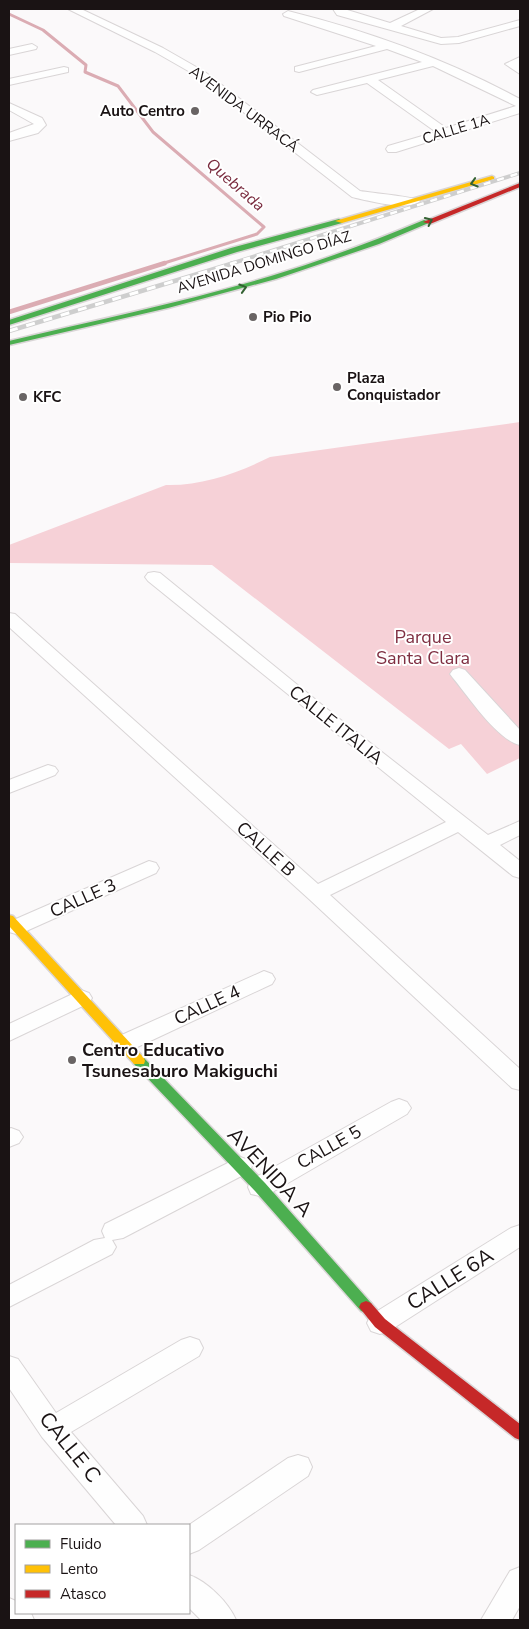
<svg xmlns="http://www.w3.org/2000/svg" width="529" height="1629" viewBox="0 0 529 1629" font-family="'Nunito Sans',sans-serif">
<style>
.green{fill:#f6d1d7}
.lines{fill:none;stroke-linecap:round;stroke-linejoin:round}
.stream-far1{stroke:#dbacb3;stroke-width:3}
.stream{stroke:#dbacb3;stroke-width:4.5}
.street-casing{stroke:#d9d5d6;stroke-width:2}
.fast-casing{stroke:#d9d5d6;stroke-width:3}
.slow-casing{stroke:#d9d5d6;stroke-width:3}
.jam-casing{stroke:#d9d5d6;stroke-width:3}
.street{fill:#fefefe;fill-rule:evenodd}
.fast{fill:#4caf50;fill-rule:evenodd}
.slow{fill:#ffc107;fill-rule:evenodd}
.jam{fill:#c62828;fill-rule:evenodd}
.rail-far1-casing{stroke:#cecece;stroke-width:4}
.rail-casing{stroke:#cecece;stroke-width:4.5}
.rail-far1{stroke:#fff;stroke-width:2.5;stroke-dasharray:7;stroke-linecap:butt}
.rail{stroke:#fff;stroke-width:3;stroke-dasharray:9;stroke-linecap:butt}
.oneway{stroke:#336132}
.poi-dot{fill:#696464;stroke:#fff;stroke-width:2}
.labels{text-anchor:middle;stroke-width:4;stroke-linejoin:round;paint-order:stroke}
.far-street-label{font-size:15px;fill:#1a1314;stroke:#fff}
.far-poi-label{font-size:15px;font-weight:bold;fill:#1a1314;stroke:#fff;text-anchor:start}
.far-water-label{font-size:16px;font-style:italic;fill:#792a3d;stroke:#fff}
.park-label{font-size:18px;fill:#7f2f42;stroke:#fff}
.street-label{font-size:18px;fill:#1a1314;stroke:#fff}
.poi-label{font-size:18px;font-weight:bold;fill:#1a1314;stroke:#fff;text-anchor:start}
.near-street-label{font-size:21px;fill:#1a1314;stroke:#fff}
</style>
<rect width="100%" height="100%" fill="#fbf9fa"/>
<path class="green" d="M520,422V758L487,774L461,744L449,749L212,565L9,563V545L166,485C201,486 238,473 270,457Z"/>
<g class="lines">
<path class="stream-far1" d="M9,14L43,30L86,65L85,72L118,86L153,132L264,227L257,234L161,264"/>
<path class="stream" d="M9,312L165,263"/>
<g class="street-casing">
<g id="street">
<path d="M68,9H81L163,48L205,72L360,191C371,193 417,197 420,201C410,212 365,200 352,197L197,76L155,52Z"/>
<path d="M333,9H344L390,23L420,9H433L401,26L441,38L458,37L520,20V26L459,43L441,44L337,15Z"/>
<path d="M288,11C368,31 448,60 520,99V113L396,152H388L386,149L388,146L436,132L367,83L317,95L311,92L313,90L422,62L387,49L299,72L295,71V67L376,46L284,16L283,14ZM433,66L516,106L446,128L378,80Z"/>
<path d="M32,44L37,47L36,49L9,55V49Z"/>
<path d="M520,57V74L505,64Z"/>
<path d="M64,67L68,68V72L9,85V79Z"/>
<path d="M9,103L42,118L46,125L38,133L9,141V133L34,124L9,110Z"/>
<path d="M154,572L160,573L332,713L488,835L520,821V835L500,845L520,861V878L513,876L458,832L330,895L520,1069V1090L512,1088L309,899L9,627V613L15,614L318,884L446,822L148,581L145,577L148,573Z"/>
<path d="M459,668L465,670L520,730V745C497,740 468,696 453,678L450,674L453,670Z"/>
<path d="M48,765L55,767L58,771L55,775L9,793V780Z"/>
<path d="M149,861L156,863L159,868L156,873L24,932L16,934L9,932V922Z"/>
<path d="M264,971L272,974L275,979L272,984L131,1050L123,1052L115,1050L112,1044L115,1038Z"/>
<path d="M81,990L89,993L92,998L89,1003L9,1041V1024Z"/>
<path d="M399,1099L407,1102L411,1108L407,1114L269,1194L260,1196L251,1194L248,1187L251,1180L391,1102Z"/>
<path d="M11,1128L19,1131L23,1137L19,1143L9,1147V1129Z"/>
<path d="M240,1157L249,1160L252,1166L249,1172L123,1238L112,1240L116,1247L112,1254L9,1307V1285L94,1240L105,1238L102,1231L105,1224Z"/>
<path d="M520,1225V1247L389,1331L380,1334L371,1331L367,1323L371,1315L511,1228Z"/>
<path d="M190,1337L199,1340L203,1348L199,1356L71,1432L143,1516L147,1525H116L42,1437L9,1388V1356L18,1359L56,1413L181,1340Z"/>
<path d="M298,1455L308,1458L312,1467L308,1476L199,1550L189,1554V1525L288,1458Z"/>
<path d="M520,1567V1606L512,1620H481L510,1571Z"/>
<path d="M189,1575C207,1581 229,1603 236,1620H201L189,1608Z"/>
<path d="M9,1598L16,1601V1613H31L34,1620H9Z"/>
</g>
</g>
<g class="fast-casing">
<g id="fast">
<path d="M339,219L343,221L342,223L237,252L9,325V320L231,248Z"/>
<path d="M424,220L431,222L379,244L276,279L168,308L9,345V341C96,320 185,302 271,276C323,260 374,241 424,220Z"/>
<path d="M139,1056L144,1058L265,1183L371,1303L373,1307L371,1311L366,1313L361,1311L255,1191L134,1064L133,1061L134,1058Z"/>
</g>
</g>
<g class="slow-casing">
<g id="slow">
<path d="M492,176L494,177V179L342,223L335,221Z"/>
<path d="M9,915L13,916L144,1058L145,1061L144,1064H134L9,926Z"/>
</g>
</g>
<g class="jam-casing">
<g id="jam">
<path d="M520,183V187L430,224L423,222Z"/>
<path d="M366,1301L371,1303L385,1319L520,1424V1440L515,1438L375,1327L359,1307L361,1303Z"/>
</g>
</g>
<use href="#street" class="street"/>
<use href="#fast" class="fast"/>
<use href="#slow" class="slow"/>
<use href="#jam" class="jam"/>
<g class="rail-far1-casing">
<path id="rail-far1" d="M230,264L520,173"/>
</g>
<g class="rail-casing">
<path id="rail" d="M9,331L234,263"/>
</g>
<use href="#rail-far1" class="rail-far1"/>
<use href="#rail" class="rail"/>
</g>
<defs><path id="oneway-chevron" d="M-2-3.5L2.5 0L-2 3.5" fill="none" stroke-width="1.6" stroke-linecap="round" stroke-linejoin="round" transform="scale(1.25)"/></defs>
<g class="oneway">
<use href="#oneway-chevron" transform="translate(474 183) rotate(163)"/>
<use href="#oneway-chevron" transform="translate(429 221) rotate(-25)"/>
<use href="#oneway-chevron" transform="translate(243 288) rotate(-17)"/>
</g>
<g class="poi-dot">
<circle cx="195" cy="111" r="5"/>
<circle cx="253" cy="317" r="5"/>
<circle cx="337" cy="387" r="5"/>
<circle cx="23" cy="397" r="5"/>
<circle cx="72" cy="1060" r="5"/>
</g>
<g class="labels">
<g class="far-street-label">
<text transform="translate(244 109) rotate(37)" y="5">AVENIDA URRACÁ</text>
<text transform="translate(456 129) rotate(-17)" y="5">CALLE 1A</text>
<text transform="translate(264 262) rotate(-17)" y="5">AVENIDA DOMINGO DÍAZ</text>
</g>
<g class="far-poi-label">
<text x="185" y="116" text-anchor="end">Auto Centro</text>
<text x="263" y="322">Pio Pio</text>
<text x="347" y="383">Plaza<tspan x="347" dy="17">Conquistador</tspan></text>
<text x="33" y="402">KFC</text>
</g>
<g class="far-water-label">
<text transform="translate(236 184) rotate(41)" y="6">Quebrada</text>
</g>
<g class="park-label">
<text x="423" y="643">Parque<tspan x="423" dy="21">Santa Clara</tspan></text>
</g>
<g class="street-label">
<text transform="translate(336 725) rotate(39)" y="6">CALLE ITALIA</text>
<text transform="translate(266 849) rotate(42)" y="6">CALLE B</text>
<text transform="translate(83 898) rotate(-24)" y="6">CALLE 3</text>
<text transform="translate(207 1005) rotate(-25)" y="6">CALLE 4</text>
<text transform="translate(329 1147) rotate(-29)" y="6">CALLE 5</text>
</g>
<g class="poi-label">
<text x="82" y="1056">Centro Educativo<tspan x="82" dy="21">Tsunesaburo Makiguchi</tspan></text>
</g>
<g class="near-street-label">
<text transform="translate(270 1172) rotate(47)" y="7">AVENIDA A</text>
<text transform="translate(450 1279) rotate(-32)" y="7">CALLE 6A</text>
<text transform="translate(70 1447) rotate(51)" y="7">CALLE C</text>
</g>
</g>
<rect width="529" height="1629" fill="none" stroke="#1a1314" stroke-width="20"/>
<rect x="15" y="1524" width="175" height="90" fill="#ffffff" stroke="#a3a1a1"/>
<rect x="25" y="1540" width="25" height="8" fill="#4caf50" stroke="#a3a1a1"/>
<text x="60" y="1549" font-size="15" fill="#1a1314">Fluido</text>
<rect x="25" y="1565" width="25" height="8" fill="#ffc107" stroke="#a3a1a1"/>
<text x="60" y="1574" font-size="15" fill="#1a1314">Lento</text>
<rect x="25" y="1590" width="25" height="8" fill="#c62828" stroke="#a3a1a1"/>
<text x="60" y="1599" font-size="15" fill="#1a1314">Atasco</text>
</svg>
